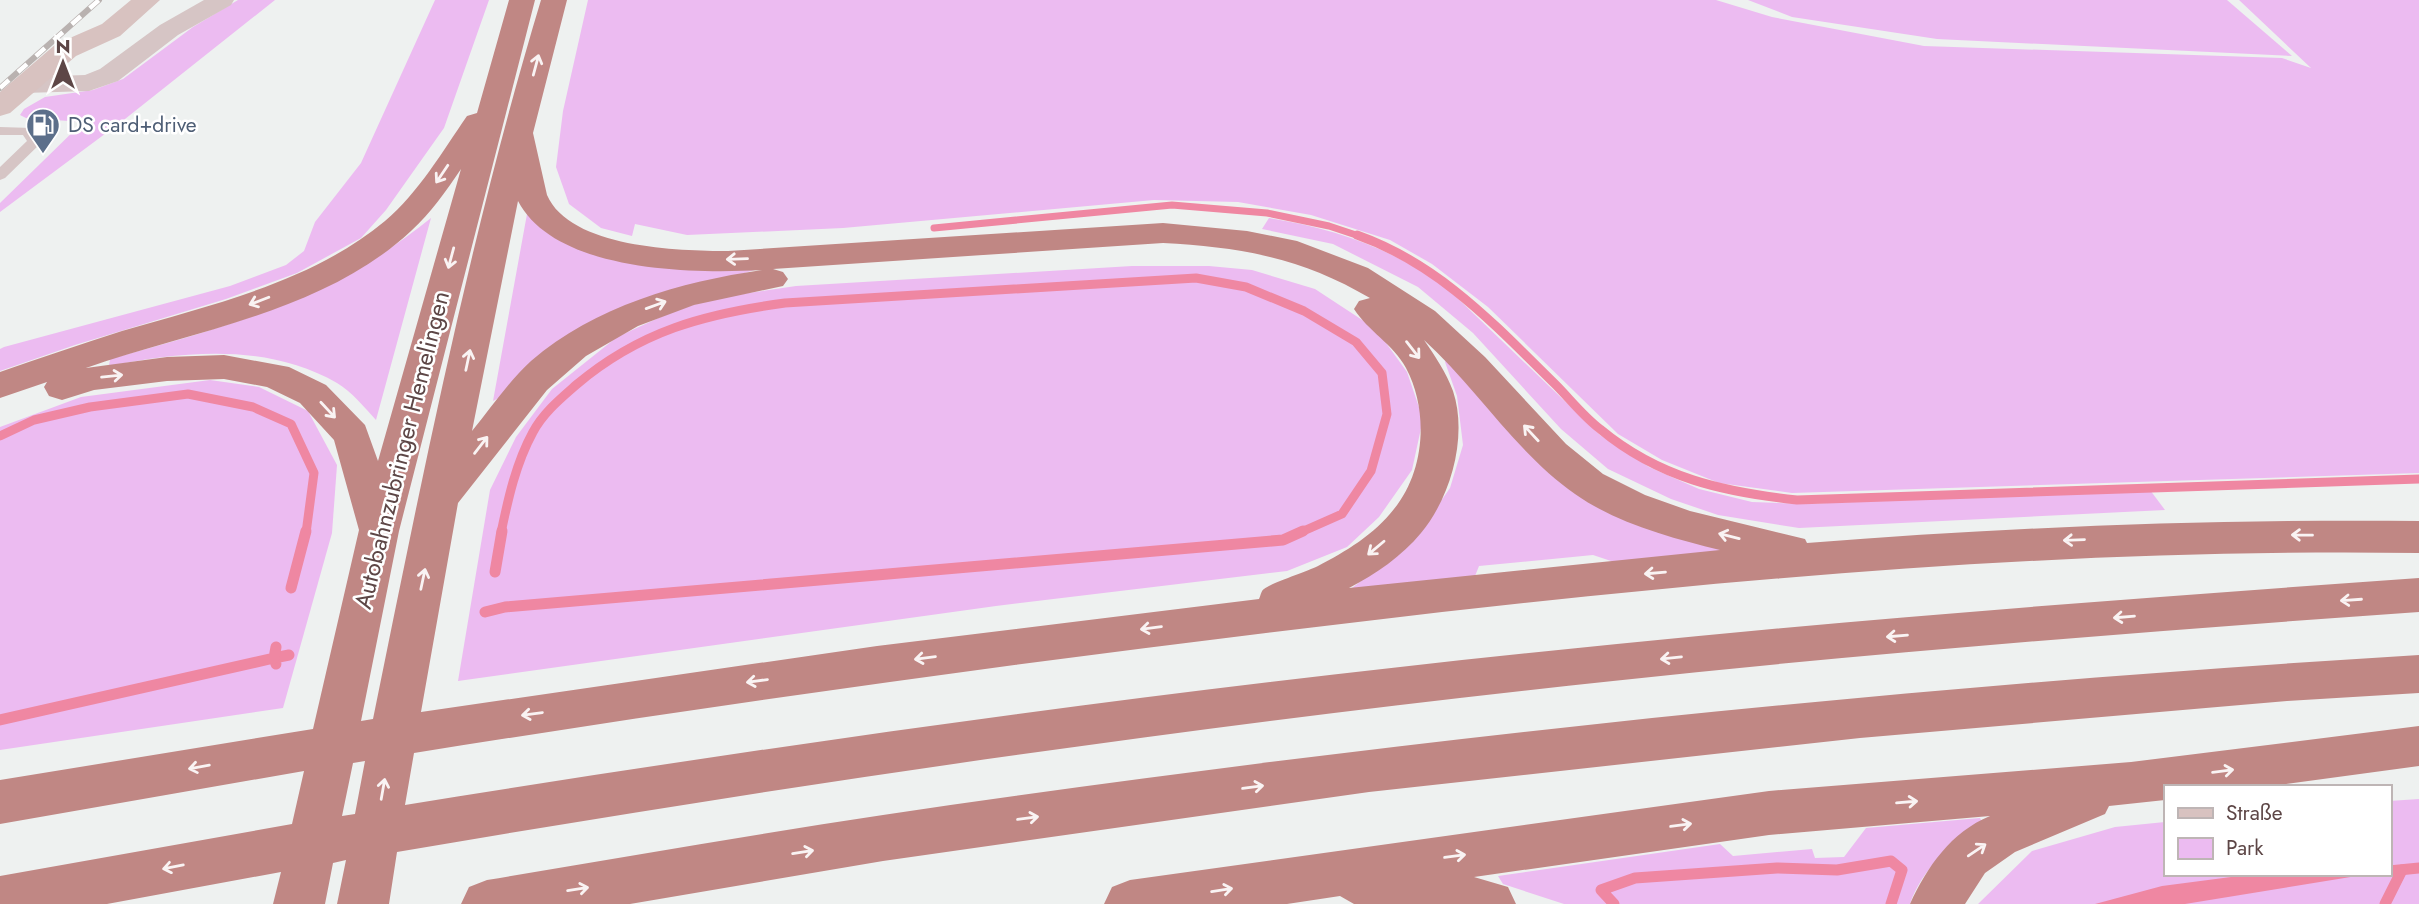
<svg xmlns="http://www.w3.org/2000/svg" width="2419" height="904" viewBox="0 0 2419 904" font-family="Jost,sans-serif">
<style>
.green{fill:#ecbbf1}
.water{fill:#ef87a2}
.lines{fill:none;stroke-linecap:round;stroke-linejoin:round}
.stream-far2{stroke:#ef87a2;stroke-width:7}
.stream-far1{stroke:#ef87a2;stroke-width:9}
.stream{stroke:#ef87a2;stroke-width:11}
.lane{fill:#d6c5c5;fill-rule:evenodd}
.street{fill:#d6c5c5;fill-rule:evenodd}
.secondary{fill:#d8c2c0;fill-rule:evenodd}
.highway{fill:#c08784;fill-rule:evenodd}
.rail-casing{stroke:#b9b2b0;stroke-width:6}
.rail{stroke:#fff;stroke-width:4.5;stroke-dasharray:12;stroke-linecap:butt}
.oneway{stroke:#f9f3f3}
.labels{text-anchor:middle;stroke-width:5;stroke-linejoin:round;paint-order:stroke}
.far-service-label{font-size:21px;fill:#4e5e75;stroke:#fff;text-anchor:start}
.street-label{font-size:24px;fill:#5d4646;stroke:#fff}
</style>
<rect width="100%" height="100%" fill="#eef1f0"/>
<g class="green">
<path d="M238,0H275L125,119L0,212V203L83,122L26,118L20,115L24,109L45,97L93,90L123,79L193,27Z"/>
<path d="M435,0H489L444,128L386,210L361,238L297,273L226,299L75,345L0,371V349L4,347L230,286L286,265L304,251L315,222L361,163Z"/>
<path d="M588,0H1716L1772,17L1924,46L2282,58L2311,68L2239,0H2419V473L1792,493L1719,483L1662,460L1618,434L1488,307L1432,264L1390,240L1311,215L1238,202L1154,200L843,228L687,235L635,224L632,236L601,228L569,204L556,167L563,111Z"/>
<path d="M1748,0H2227L2292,56L1937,39L1792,17Z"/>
<path d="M527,214L556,236L765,266C726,282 675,283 636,305C586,333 544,376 493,401Z"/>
<path d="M431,218L376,420C365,408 351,391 337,383C267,343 185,351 109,366L110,359C229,326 333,298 431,218Z"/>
<path d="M1269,218C1337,229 1392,248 1448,289L1600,435L1649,467L1699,489L1752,502L1803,504L2150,490L2165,510L1799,528L1718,515L1671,499L1608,469L1561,429L1473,333L1418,287L1333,244L1262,229Z"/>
<path d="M1132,266H1209L1252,270L1315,289L1376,329L1407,372L1423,419L1412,470L1379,517L1347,547L1287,571L996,606L458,681L490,490L516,437L552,389L617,337L678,309L727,296L796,286Z"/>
<path d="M1448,356L1530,449L1726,549L1731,557L1620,564L1593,555L1479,566L1473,581L1348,591L1413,541L1450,488L1463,445L1457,396L1445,362Z"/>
<path d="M210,380L259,387L308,411L337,465L332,533L283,708L0,750V427L81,397Z"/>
<path d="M2419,799V904H1978L2032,851L2115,827L2165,822V874H2389V801Z"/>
<path d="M1980,818L1983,824C1952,840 1921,871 1910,904H1564L1503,884L1498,876L1720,844L1733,856L1812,849L1815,858L1844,857L1866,828Z"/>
</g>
<path class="water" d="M2254,874H2369L2185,904H2095L2162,886Z"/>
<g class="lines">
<path class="stream-far2" d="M934,228L1172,205L1267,213L1329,226L1362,237"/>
<g class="stream-far1">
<path d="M1357,235C1439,264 1494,324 1555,384C1570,399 1583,416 1600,429C1659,478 1723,492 1797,500L2419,479"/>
<path d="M0,436L34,420L90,407L188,394L253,407L291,424L314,473L306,533"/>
<path d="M501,533C508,499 516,463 533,432C543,413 560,399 576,385C640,331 704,314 785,303L1196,278L1246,287L1304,311L1356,342L1382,373L1387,414L1371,471L1342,514L1299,533"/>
</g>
<g class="stream">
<path d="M495,572L502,531"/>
<path d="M291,588L306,531"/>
<path d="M485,612L505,607L1283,540L1303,531"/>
<path d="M276,664L274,658L289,655"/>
<path d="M0,720L274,658L276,647"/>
<path d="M2389,871L2419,868"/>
<path d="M1614,904L1601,890L1635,878L1777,868L1837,870L1891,861L1902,870L1891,904"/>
<path d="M2385,904L2402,870"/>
</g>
<path class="lane" d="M0,127L32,128L42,142L5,178L0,180V167L27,141L23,135H0Z"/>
<path class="street" d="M204,0H234L231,5L178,35L118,81L89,91L25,93L15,91L12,85L15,79L25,77L85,75L100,69L160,25Z"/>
<path class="secondary" d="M131,0H160L120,36L76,56L10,113L0,116V92L56,44L102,24Z"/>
<g class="highway">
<path d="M509,0H535L399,531L361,721L373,719C422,478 470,235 541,0H567L533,133L547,195C570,248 679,251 728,251L1163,223L1247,231L1297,241L1368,268L1435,311L1485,357L1566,444L1603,474L1645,495L1690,511L1805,539L1807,543C2011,527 2214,519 2419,521V553C2062,548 1711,580 1358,622C1042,659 727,703 414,753L405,805C807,740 1211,684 1617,644C1884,617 2151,597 2419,578V612C2150,631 1881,652 1613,681C1206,724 801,783 397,852L389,904H337L346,860L333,863L325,904H273L281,872L107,904H0V876L292,824L304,771L0,824V780L313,729L359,530L334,440L300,403L267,387L224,379L167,381L94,390L62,400L49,396L44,387L47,382L0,398V372C40,358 81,344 122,331C213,304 310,283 385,221C419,192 442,152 467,116L477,113ZM461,169L378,461L365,425L326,385L289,367L224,355L167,357L86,368C194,330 324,312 411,231C431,213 446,191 461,169ZM518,201C555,272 693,274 762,270C680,282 595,306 531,361C509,381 491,408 472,431ZM1163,243C1241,247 1302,258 1370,298L1359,301L1354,309C1368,331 1393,344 1406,368C1429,411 1425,471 1394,509C1375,534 1345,552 1318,566C1306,572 1271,583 1264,589C1261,591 1261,595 1259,599L877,646L421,712L458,503L547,390L586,356L638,326L694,305L783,286L788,279L783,272L773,269ZM1424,340C1477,388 1516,453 1575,494C1616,523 1671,538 1720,550L1349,588C1376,574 1402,556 1421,533C1451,497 1468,436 1453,391C1446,372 1435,356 1424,340ZM365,761L355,814L342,816L353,763Z"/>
<path d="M2419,655V693L2287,701L1860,738L1369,792L883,861L630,904H461L469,887L487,880C619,858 751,835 883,815C1390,740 1907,686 2419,655Z"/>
<path d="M2419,726V766L2264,787H2165V800L2109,806L2105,814L2015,852L1985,873L1965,904H1910C1927,867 1951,832 1990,816L1769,835L1474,877L1508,887L1516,904H1354L1340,896L1287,904H1104L1112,887L1130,880L1769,791L2131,762Z"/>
</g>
<g class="rail-casing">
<path id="rail" d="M0,88L99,0"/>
</g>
<use href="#rail" class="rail"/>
</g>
<defs><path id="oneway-shaft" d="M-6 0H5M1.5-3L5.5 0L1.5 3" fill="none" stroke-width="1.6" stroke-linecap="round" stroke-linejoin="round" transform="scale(1.75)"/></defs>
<g class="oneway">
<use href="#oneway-shaft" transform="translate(536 65) rotate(-75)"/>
<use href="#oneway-shaft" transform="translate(442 174) rotate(124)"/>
<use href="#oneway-shaft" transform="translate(451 258) rotate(105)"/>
<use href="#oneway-shaft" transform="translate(737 259) rotate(178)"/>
<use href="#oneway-shaft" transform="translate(259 301) rotate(159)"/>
<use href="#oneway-shaft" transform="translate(656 305) rotate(-20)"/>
<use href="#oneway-shaft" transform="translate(1413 350) rotate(52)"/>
<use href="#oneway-shaft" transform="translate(468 360) rotate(-78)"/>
<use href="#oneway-shaft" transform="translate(112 376) rotate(-6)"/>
<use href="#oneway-shaft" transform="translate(328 410) rotate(47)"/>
<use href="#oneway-shaft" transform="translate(1531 433) rotate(-133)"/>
<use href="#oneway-shaft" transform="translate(481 445) rotate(-52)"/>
<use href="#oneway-shaft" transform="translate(2302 535) rotate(-179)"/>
<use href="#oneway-shaft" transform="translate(1729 536) rotate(-166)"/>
<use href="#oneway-shaft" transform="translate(2074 540) rotate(178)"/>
<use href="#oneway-shaft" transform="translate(1376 548) rotate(140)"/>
<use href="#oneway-shaft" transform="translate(1655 573) rotate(175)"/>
<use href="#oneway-shaft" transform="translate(423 579) rotate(-78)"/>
<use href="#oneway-shaft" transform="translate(2351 600) rotate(176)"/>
<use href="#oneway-shaft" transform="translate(2124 617) rotate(175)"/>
<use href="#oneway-shaft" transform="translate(1151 628) rotate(173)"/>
<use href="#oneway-shaft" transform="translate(1897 636) rotate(175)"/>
<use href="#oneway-shaft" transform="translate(925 658) rotate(173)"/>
<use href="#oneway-shaft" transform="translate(1671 658) rotate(174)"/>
<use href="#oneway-shaft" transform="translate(757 681) rotate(172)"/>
<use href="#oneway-shaft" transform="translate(532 714) rotate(172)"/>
<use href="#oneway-shaft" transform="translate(199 767) rotate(170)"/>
<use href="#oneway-shaft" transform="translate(2223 771) rotate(-7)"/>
<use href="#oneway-shaft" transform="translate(1253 787) rotate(-8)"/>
<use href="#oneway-shaft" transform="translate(383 789) rotate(-80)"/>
<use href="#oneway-shaft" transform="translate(1907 802) rotate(-5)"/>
<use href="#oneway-shaft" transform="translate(1028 818) rotate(-8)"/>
<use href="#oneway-shaft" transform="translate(1681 825) rotate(-8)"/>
<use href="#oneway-shaft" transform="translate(1977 850) rotate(-34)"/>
<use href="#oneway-shaft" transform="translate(803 852) rotate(-9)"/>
<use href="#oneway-shaft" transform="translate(1455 856) rotate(-8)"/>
<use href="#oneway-shaft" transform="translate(173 867) rotate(169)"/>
<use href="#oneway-shaft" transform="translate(578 889) rotate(-9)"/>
<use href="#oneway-shaft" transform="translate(1222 890) rotate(-9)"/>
</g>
<defs>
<g id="fuel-pin" transform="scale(1.75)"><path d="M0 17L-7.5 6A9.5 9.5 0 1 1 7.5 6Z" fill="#5c6f8a" stroke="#fff"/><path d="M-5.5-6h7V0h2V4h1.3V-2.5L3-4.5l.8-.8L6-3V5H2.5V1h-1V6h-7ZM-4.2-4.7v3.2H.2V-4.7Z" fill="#fff"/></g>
</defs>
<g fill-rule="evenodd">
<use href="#fuel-pin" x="43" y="125"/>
</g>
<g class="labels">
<g class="far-service-label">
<text x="68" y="132">DS card+drive</text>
</g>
<g class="street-label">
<text transform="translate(402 450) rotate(-76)" y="8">Autobahnzubringer Hemelingen</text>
</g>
</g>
<rect x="2164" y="785" width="228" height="91" fill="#ffffff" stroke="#beb5b5" stroke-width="2"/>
<rect x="2178" y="808" width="35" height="10" fill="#d8c2c0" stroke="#beb5b5" stroke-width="2"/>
<text x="2226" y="820" font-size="21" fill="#5d4646">Straße</text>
<rect x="2178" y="838" width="35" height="21" fill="#ecbbf1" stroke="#beb5b5" stroke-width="2"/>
<text x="2226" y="855" font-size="21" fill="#5d4646">Park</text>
<g transform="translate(63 63)" stroke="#ffffff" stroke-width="5" paint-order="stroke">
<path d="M0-5L12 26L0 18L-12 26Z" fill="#5d4646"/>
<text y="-10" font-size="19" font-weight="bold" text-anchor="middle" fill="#5d4646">N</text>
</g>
</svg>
